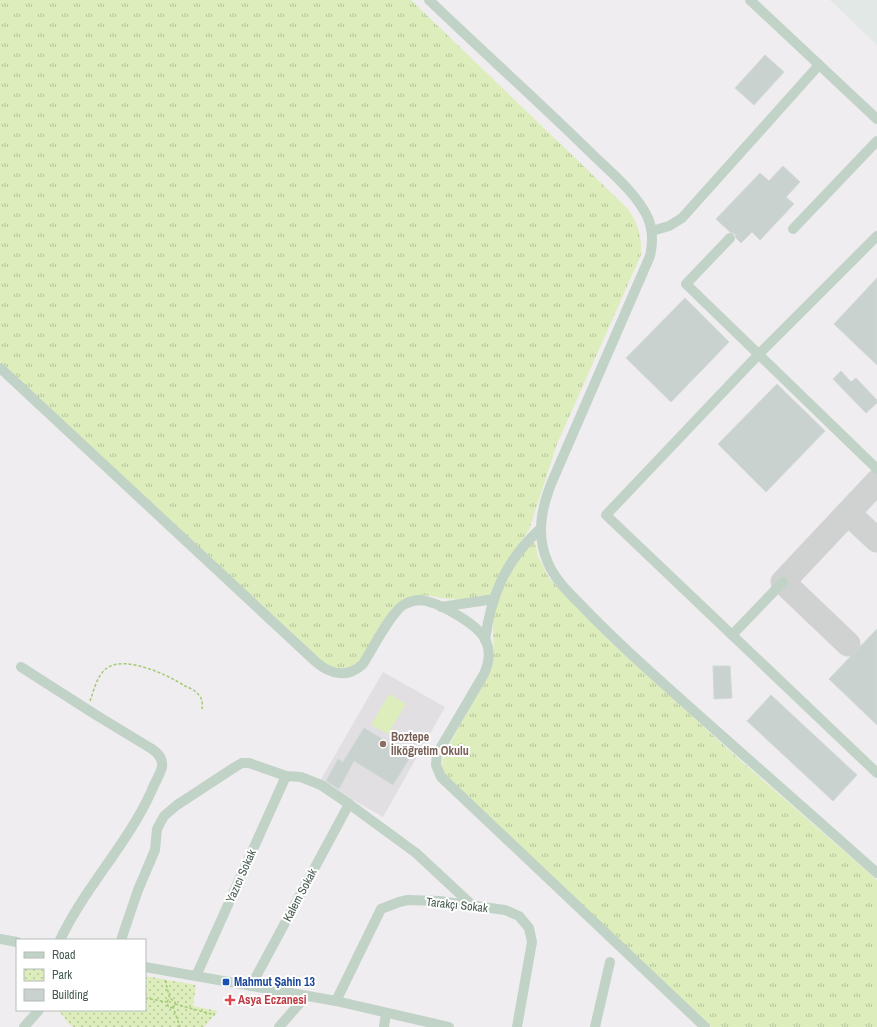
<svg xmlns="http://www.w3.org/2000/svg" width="877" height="1027" viewBox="0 0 877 1027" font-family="'Archivo Narrow',sans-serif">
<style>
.education{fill:#e1dfe2}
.airport{fill:#e2e8e5}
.grass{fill:url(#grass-tufts)}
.park{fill:url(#park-dots)}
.pitch{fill:#ddedbc}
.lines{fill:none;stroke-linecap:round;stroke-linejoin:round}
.taxiway{stroke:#d0d2d2;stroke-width:25}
.building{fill:#cad2cf;stroke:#d1d9d6}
.path{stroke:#a3ca75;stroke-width:1.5;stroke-dasharray:3 2;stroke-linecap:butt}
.minor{stroke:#c1d2c7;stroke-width:10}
.education-dot{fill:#8d6e63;stroke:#fff;stroke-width:1.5}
.transit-dot{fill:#1a4fb4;stroke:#fff;stroke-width:1.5}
.health-dot{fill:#e0444e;stroke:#fff;stroke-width:1.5}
.labels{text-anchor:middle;stroke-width:4;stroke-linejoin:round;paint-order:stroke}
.education-label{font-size:12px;font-weight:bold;fill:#785e54;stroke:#fff;text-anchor:start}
.street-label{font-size:12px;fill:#465a4e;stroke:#fff}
.transit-label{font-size:12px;font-weight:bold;fill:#164399;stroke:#fff;text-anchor:start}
.health-label{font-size:12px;font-weight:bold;fill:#be3a42;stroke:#fff;text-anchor:start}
</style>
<defs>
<pattern id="grass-tufts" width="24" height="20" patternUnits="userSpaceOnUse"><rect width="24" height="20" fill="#ddedbc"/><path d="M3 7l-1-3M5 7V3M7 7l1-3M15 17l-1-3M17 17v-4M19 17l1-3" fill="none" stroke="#b5c39b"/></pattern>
<pattern id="park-dots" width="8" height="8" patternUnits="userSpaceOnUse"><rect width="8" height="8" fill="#ddedbc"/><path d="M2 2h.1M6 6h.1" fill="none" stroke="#b5c39b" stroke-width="1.8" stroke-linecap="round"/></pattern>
</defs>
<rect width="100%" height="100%" fill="#f0edf0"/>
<path class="education" d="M383,672L445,707L383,817L320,781Z"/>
<path class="airport" d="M830,0H877V45Z"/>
<g class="grass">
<path d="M0,0H411L627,208C638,222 642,237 641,255L557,444L529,530L517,547L491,594C479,597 466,600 454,599C437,599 424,591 407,598L361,660L349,667L343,668H333L323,662L0,362Z"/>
<path d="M534,539L538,556L549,578L605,637L740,760L877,880V1027H711L448,779L442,768L443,756L492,667C496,651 492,639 493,624C496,592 515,565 534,539Z"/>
</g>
<path class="park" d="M145,976L196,985L193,1006L218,1011L204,1027H74L69,1024L58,1010H145Z"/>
<path class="pitch" d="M389,694L406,704L388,734L371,725Z"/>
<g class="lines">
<g class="taxiway">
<path d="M848,513L877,540"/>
<path d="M848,644L783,582L877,482"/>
</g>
</g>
<g class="building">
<path d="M765,55L784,72L754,105L735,88Z"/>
<path d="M783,166L800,182L786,197L794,204L760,240L752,232L741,243L736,238L735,234L730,232L716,219L760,173L769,181Z"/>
<path d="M877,278V365L834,324Z"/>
<path d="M685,298L729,342L671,402L626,358Z"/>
<path d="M841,371L851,382L856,378L877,400V403L866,413L833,379Z"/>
<path d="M777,384L825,431L766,492L718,444Z"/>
<path d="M877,629V725L829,679Z"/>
<path d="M713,666H730L732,698L714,699Z"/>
<path d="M771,695L857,775L833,801L747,721Z"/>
<path d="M364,728L411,756L393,785L354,761L339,789L326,781L338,759L343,762Z"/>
</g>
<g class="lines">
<g class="path">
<path d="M90,701C94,690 97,675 107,668C126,655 168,675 185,686C190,688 195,690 198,694C202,698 203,703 202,709"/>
<path d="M165,980L170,999"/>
<path d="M145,998L167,1002"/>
<path d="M175,1004L215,1015"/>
<path d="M173,1007L170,1008L168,1006L167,1003L168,1000L171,999L175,1002V1004L173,1007L180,1027"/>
</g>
<g class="minor">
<path d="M429,0C482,51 537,100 590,152C610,172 636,192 648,218C653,230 653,243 650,256L551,484C541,510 536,536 548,563C555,579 567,591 579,603C600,625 622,646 644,666C721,736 800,804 877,873"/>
<path d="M750,0L877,119"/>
<path d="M793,229L877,141"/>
<path d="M652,231L669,226L682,218L819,65"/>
<path d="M877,236L759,354L606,515L877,773"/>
<path d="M730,238L686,284L877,469"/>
<path d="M0,368L316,662C331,675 348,678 363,664C372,650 392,610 405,604C411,601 419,599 426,601C443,605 479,625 486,641C491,652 489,663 484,674L437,754L436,765L441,777L705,1027"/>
<path d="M441,607L494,599"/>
<path d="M732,635L783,582"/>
<path d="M485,640C491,595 506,560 540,529"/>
<path d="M21,667L96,715L152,749C158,753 163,759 162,767C160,775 154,784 151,792C127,845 85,887 60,940"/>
<path d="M0,939L17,942"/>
<path d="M121,940L138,890L155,850L157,829L164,816L177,805L235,767L242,763H249L286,776L301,777L321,785L349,804L416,853L473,906"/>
<path d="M145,967L336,1001L449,1027"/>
<path d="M196,976L286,776"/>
<path d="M251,986L349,804"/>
<path d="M336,1001L381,909L399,902L408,900L439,901L505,910L519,916L529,928L532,942L517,1027"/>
<path d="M24,1027L39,1010"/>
<path d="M279,1027L306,996"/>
<path d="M384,1027L386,1013"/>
<path d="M595,1027L610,962"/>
</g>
</g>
<circle class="education-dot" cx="383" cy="744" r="4"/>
<rect class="transit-dot" x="222" y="978" width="8" height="8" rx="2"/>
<path class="health-dot" d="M228 994h4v4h4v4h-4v4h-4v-4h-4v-4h4z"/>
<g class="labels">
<g class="education-label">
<text x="391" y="741">Boztepe<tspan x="391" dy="14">İlköğretim Okulu</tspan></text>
</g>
<g class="street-label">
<text transform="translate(241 876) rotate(-66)" y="4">Yazıcı Sokak</text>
<text transform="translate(300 895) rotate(-62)" y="4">Kalem Sokak</text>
<text transform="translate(457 905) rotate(6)" y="4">Tarakçı Sokak</text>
</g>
<g class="transit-label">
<text x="234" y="986">Mahmut Şahin 13</text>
</g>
<g class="health-label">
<text x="238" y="1004">Asya Eczanesi</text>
</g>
</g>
<rect x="16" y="939" width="130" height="72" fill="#ffffff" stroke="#b5bdb8"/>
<rect x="24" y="952" width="20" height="6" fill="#c1d2c7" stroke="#b5bdb8"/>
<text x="52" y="959" font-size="12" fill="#465a4e">Road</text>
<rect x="24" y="969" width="20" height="12" fill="url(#park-dots)" stroke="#b5bdb8"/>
<text x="52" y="979" font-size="12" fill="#465a4e">Park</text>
<rect x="24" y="989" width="20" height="12" fill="#cad2cf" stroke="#b5bdb8"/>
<text x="52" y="999" font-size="12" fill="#465a4e">Building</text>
</svg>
